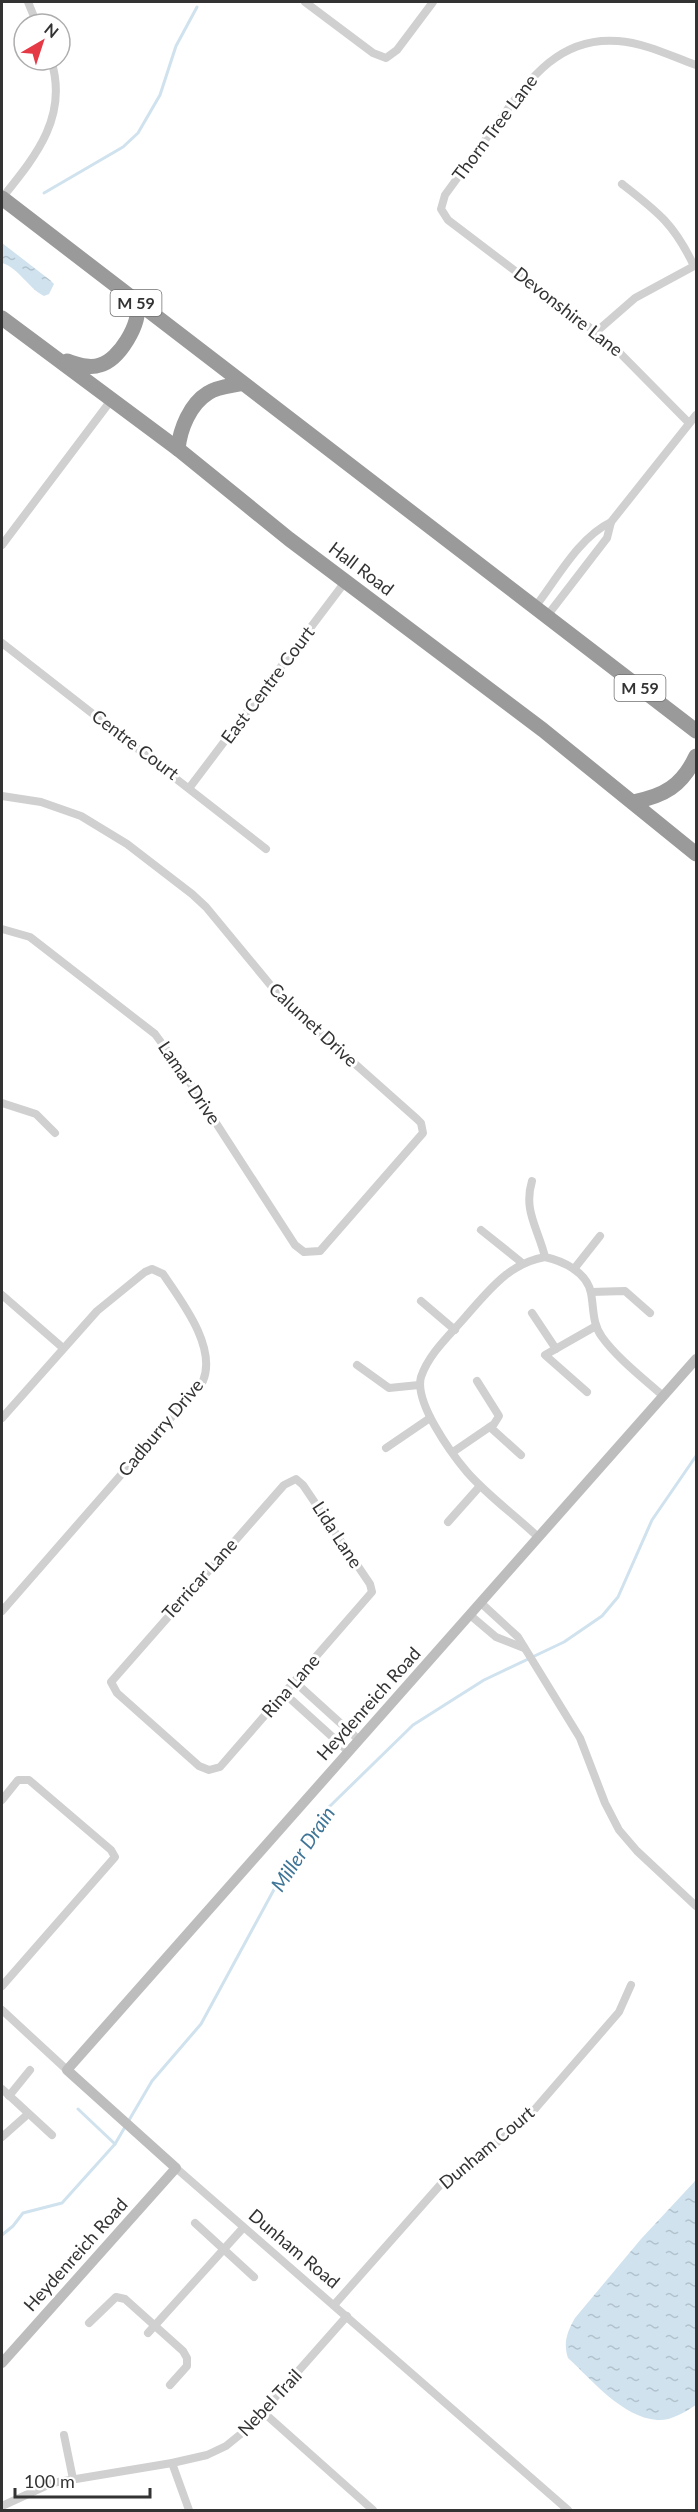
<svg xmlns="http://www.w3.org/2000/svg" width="698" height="2512" viewBox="0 0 698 2512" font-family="Lato,sans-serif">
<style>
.water{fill:url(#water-ripples)}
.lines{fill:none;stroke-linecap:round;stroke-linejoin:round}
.stream{stroke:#cfe2ee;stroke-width:3}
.street{stroke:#d0d0d0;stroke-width:8}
.secondary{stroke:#bdbdbd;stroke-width:10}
.highway{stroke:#9a9a9a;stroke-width:15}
.labels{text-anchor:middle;stroke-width:6;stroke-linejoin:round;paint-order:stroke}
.shield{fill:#fff;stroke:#707070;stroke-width:1.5}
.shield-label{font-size:16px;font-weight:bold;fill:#333}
.street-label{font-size:18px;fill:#333;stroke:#fff}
.water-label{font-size:20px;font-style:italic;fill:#3f7597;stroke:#fff}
</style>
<defs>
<pattern id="water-ripples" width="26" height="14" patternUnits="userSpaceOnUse" patternTransform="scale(1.5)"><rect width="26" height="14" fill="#cfe2ee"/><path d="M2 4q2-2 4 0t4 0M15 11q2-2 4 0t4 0" fill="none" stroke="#b2c2cd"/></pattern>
</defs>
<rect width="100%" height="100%" fill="#fff"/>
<g class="water">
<path d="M2,243L50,280L54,284L49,294L44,296C28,288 19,268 2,263Z"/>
<path d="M696,2180V2405C685,2412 671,2421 657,2420C622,2417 592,2380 568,2358C563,2343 567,2332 575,2318L641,2239Z"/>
</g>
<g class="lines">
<g class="stream">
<path d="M44,193L123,147L138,133L160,95L176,46L197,7"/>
<path d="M78,2109L115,2144"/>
<path d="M2,2235L13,2226L23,2213L62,2203L115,2144L152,2081L201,2024L277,1884L328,1808L413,1725L484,1680L564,1642L602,1616L618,1597L652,1520L696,1456"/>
</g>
<g class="street">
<path d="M28,2L37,24"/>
<path d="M305,2L373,53L386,58L397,50L433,2"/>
<path d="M622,184C658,212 674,224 694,266"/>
<path d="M2,198C35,157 69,117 51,60"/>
<path d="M596,332L635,298L696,265"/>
<path d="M689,423L610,343L448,220L441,209L445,195C462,172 479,148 496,125C528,81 558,36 618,41C645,43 671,56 696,65"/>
<path d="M2,545L112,399"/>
<path d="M535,607C557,579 578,538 611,522"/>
<path d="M547,616L607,538L611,522L696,415"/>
<path d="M2,643L266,849"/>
<path d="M190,787L345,582"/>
<path d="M2,796L41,802L81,816L127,844L192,894L206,907L282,999L417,1119L421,1123L423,1133L320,1251L304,1252L295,1245L183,1072L155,1034L30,937L2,929"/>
<path d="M2,1103L36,1114L55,1133"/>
<path d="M532,1181C523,1211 538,1228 545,1257C563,1261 587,1272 591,1293C594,1309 592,1323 602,1337C617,1358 644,1379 663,1396"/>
<path d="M481,1230L521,1262"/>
<path d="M574,1269L600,1236"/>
<path d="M591,1292L625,1291L650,1313"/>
<path d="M2,1295L63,1348"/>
<path d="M421,1301L455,1330"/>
<path d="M532,1313L556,1349"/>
<path d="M357,1365L389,1388L419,1385"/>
<path d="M587,1392L545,1355L596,1326"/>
<path d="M2,1418L97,1311L145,1272L152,1269L163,1274C182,1302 217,1347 203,1381L2,1611"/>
<path d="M490,1427L521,1455"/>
<path d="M386,1448L430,1418"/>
<path d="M453,1452L494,1424L499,1416L477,1381"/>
<path d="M296,1479L303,1485L370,1584L372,1592L220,1767L209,1770L199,1766L117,1693L111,1682L284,1485Z"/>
<path d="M448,1522L480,1486"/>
<path d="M538,1537C515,1515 488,1496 467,1472C451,1453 414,1402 421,1377C429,1353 451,1334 467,1315C490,1289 510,1263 545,1257"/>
<path d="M481,1603L518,1637L580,1738L605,1803L619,1830L637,1851L696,1906"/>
<path d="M470,1615L496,1637L524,1648"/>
<path d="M295,1682L359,1740"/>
<path d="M285,1694L349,1752"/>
<path d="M2,1800L18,1780H29L111,1850L115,1857L2,1986"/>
<path d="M2,2010L67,2070"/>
<path d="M2,2089L52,2135"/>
<path d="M9,2096L30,2070"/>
<path d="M2,2137L28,2114"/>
<path d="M176,2168L568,2510"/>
<path d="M195,2223L254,2277"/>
<path d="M334,2305L441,2184L516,2128L535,2109L619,2012L631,1985"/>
<path d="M89,2323L116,2297L125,2299L183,2351L187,2358V2366L170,2385"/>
<path d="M148,2333L243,2228"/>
<path d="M263,2412L373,2510"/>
<path d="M64,2435L73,2479"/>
<path d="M172,2463L189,2510"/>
<path d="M2,2506L52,2483L172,2463L207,2455L226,2446L247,2429L347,2316"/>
</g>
<path class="secondary" d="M2,2363L176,2168L67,2070L696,1359"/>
<g class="highway">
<path d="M2,198L696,731"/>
<path d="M2,318L178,449L289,539L543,730L696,854"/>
<path d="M67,361C77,364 89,369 100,365C119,360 141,324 137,304"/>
<path d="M178,449C180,429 190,404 208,393C217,387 230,386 240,384"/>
<path d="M633,802C664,796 682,786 696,756"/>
</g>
</g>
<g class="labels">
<g class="shield">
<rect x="110.5" y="290" width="51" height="26" rx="4.5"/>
<rect x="614.5" y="675" width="51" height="26" rx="4.5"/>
</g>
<g class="shield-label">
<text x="136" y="309">M 59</text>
<text x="640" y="694">M 59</text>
</g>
<g class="street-label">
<text transform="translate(495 128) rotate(-53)" y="6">Thorn Tree Lane</text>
<text transform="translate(568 312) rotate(38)" y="6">Devonshire Lane</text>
<text transform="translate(361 569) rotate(37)" y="6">Hall Road</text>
<text transform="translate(268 685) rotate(-53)" y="6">East Centre Court</text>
<text transform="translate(135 745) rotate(37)" y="6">Centre Court</text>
<text transform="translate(313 1025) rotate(43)" y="6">Calumet Drive</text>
<text transform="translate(189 1083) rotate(56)" y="6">Lamar Drive</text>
<text transform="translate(161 1428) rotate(-50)" y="6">Cadburry Drive</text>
<text transform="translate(337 1535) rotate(57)" y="6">Lida Lane</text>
<text transform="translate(200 1579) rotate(-48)" y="6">Terricar Lane</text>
<text transform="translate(291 1686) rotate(-49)" y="6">Rina Lane</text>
<text transform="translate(369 1704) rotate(-48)" y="6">Heydenreich Road</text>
<text transform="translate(487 2148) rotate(-40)" y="6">Dunham Court</text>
<text transform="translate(294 2249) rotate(40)" y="6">Dunham Road</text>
<text transform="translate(76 2255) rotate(-48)" y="6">Heydenreich Road</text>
<text transform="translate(270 2403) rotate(-47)" y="6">Nebel Trail</text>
</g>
<g class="water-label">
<text transform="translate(303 1849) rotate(-56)" y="7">Miller Drain</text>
</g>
</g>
<rect width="698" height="2512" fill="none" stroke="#333333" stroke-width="6"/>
<g transform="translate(42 42) rotate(39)"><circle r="28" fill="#ffffff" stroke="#adadad" stroke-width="1.5"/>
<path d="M0-4.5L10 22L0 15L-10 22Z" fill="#e63946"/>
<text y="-9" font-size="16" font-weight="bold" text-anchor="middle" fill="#333333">N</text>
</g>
<path d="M15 2488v9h135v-9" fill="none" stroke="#333333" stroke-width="3"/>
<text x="24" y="2488" font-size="18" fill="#333333" stroke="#ffffff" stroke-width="4.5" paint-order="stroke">100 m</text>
</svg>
